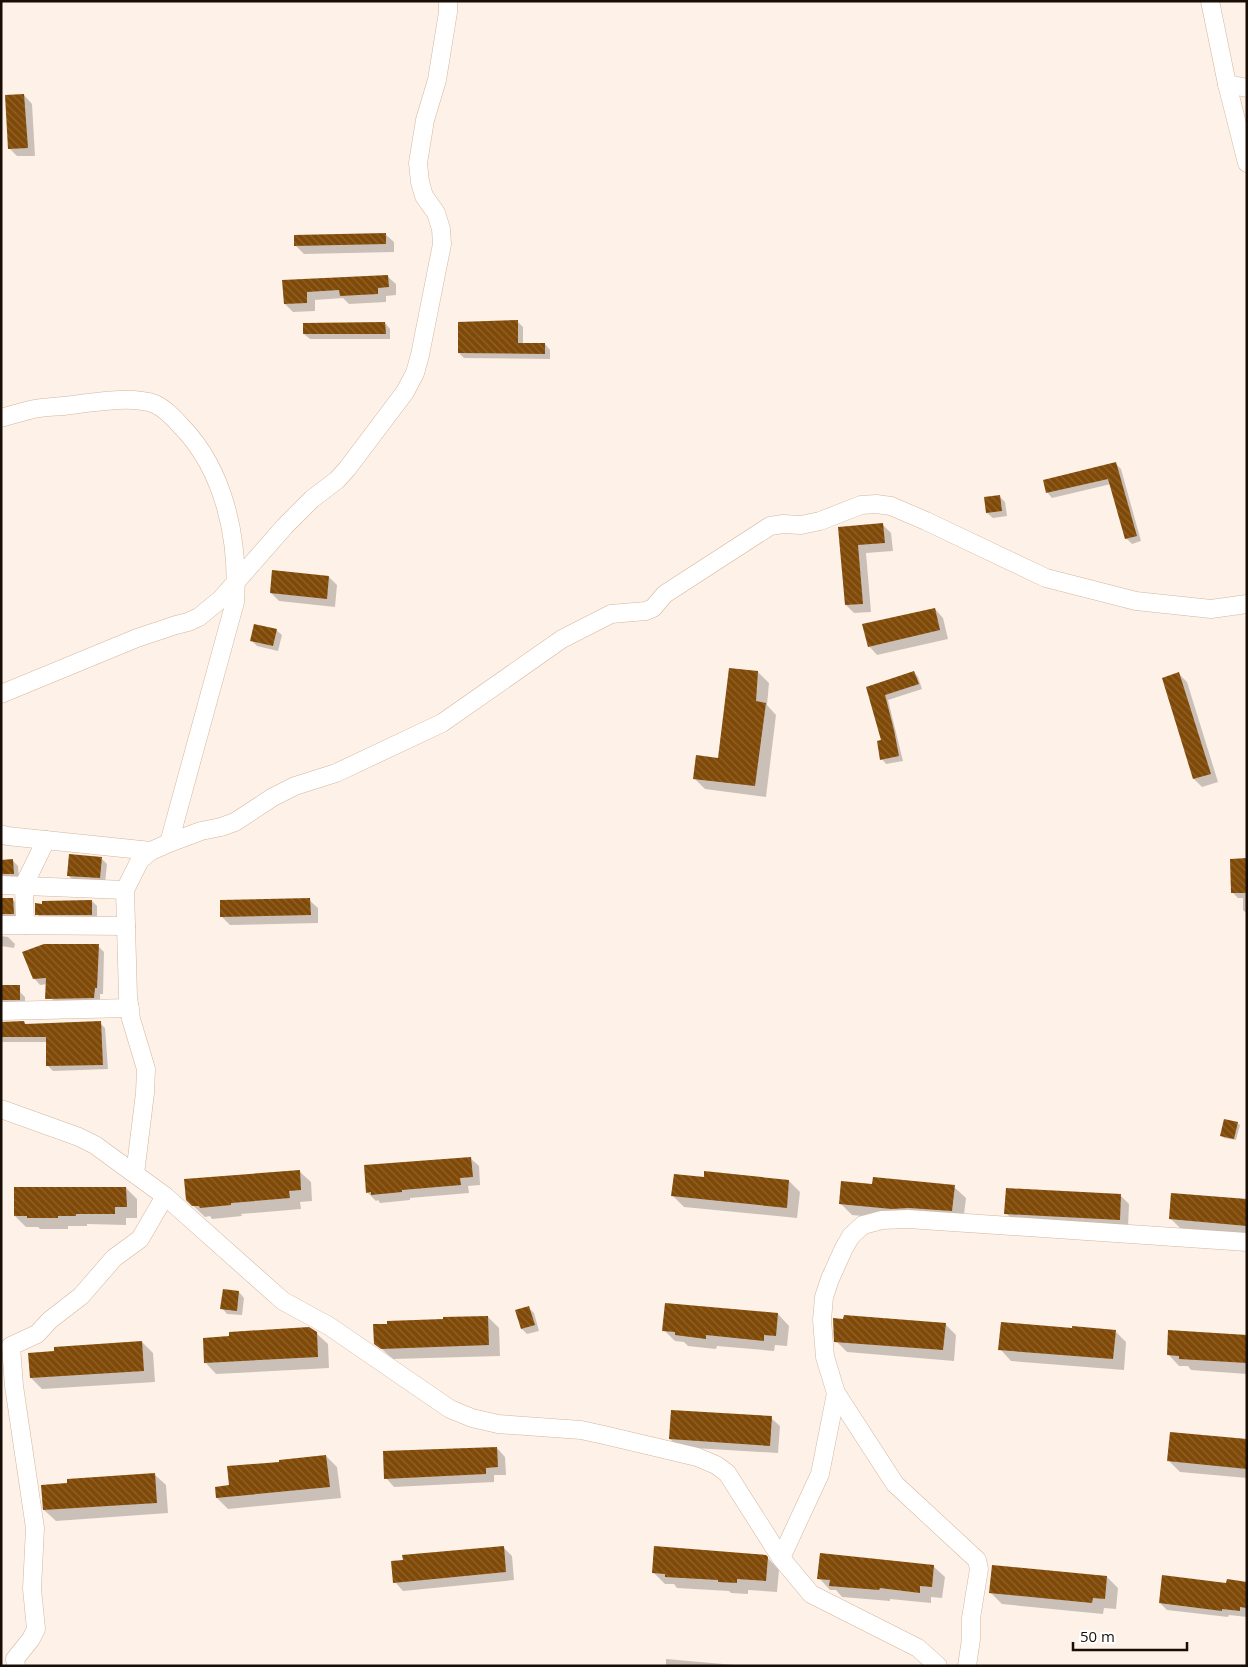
<svg xmlns="http://www.w3.org/2000/svg" width="1248" height="1667" viewBox="0 0 1248 1667" font-family="'Open Sans',sans-serif">
<style>
.shadow{fill:#0003}
.building{fill:url(#building-back-hatch)}
.lines{fill:none;stroke-linecap:round;stroke-linejoin:round}
.street-casing{stroke:#d3b69d;stroke-width:19}
.street{stroke:#fff;stroke-width:18}
</style>
<defs>
<pattern id="building-back-hatch" width="6" height="6" patternUnits="userSpaceOnUse" patternTransform="scale(1.25)"><rect width="6" height="6" fill="#804906"/><path d="M-1 5l2 2M0 0l6 6M5-1l2 2" fill="none" stroke="#8e6432"/></pattern>
</defs>
<rect width="100%" height="100%" fill="#fef1e7"/>
<g class="shadow">
<path d="M24,95L32,104L35,156H17L9,148Z"/>
<path d="M385,234L394,242V252L304,254L296,246Z"/>
<path d="M387,276L396,284V295L386,296V302L349,304L343,298L315,300V311L293,312L285,304L283,281Z"/>
<path d="M517,321L523,327V344H545L550,350V359L464,358L459,353Z"/>
<path d="M385,323L390,329V339H310L304,334Z"/>
<path d="M1115,463L1121,469L1141,541L1132,544L1126,538L1111,484L1052,498L1047,492Z"/>
<path d="M999,496L1005,502L1007,516L993,518L987,513Z"/>
<path d="M883,525L891,533L893,551L866,553L871,612L854,613L846,605L839,528Z"/>
<path d="M329,577L337,585L335,607L279,601L271,593Z"/>
<path d="M935,609L943,618L948,639L877,655L869,646Z"/>
<path d="M276,630L282,635L278,651L257,646L252,641Z"/>
<path d="M758,672L769,683L767,705L776,715L766,797L705,789L694,778L719,760Z"/>
<path d="M914,672L918,677L922,689L888,700L903,761L886,764L882,759L883,741L867,687Z"/>
<path d="M1179,674L1187,682L1218,782L1202,787L1194,779Z"/>
<path d="M102,859L107,864L105,883L74,881L68,875Z"/>
<path d="M1247,859V914L1243,910V898H1238L1233,893Z"/>
<path d="M13,861L18,866L19,879L1,880V862Z"/>
<path d="M1,899H12L19,906L20,921L1,924Z"/>
<path d="M309,900L318,908V923L230,925L222,917Z"/>
<path d="M92,901L97,906V920L42,919L37,914Z"/>
<path d="M1,936L8,937L15,944L14,948L1,946Z"/>
<path d="M98,946L104,952L103,994H100V1004L58,1005L52,999L48,984L40,985L34,978Z"/>
<path d="M1,991H19L25,997V1005L1,1007Z"/>
<path d="M24,1022L26,1025L100,1023L105,1028L108,1069L53,1071L48,1066L47,1042H1V1023Z"/>
<path d="M1237,1123L1240,1125L1236,1140L1224,1138L1222,1136Z"/>
<path d="M470,1158L479,1166L480,1185L468,1186L469,1193L410,1198V1200L380,1203L378,1200L376,1201L367,1192Z"/>
<path d="M299,1171L311,1182L312,1201L300,1202L301,1209L241,1214L242,1216L212,1219L210,1216L205,1217L187,1200Z"/>
<path d="M705,1178L789,1181L800,1192L797,1218L684,1207L673,1196Z"/>
<path d="M873,1185L954,1187L966,1198L963,1222L904,1220L852,1215L840,1203Z"/>
<path d="M126,1188L137,1199V1218H126V1225L87,1224V1226H68V1229H40L38,1227H26L15,1216Z"/>
<path d="M1121,1196L1129,1204L1128,1228L1014,1221L1006,1213Z"/>
<path d="M1247,1200V1235L1182,1230L1171,1219Z"/>
<path d="M239,1292L244,1298L242,1315L227,1314L222,1308Z"/>
<path d="M528,1307L534,1313L539,1331L527,1334L522,1329Z"/>
<path d="M778,1314L789,1326L787,1346L775,1345L774,1351L717,1346L716,1349L688,1346L684,1342L675,1341L664,1330Z"/>
<path d="M488,1317L499,1328L500,1356L393,1359L375,1343Z"/>
<path d="M844,1320L945,1324L956,1335L954,1361L847,1352L836,1341Z"/>
<path d="M1115,1331L1126,1342L1124,1370L1011,1361L1000,1349Z"/>
<path d="M316,1333L328,1344L329,1368L216,1374L205,1362Z"/>
<path d="M1247,1336V1374L1191,1370L1188,1366H1179L1168,1354Z"/>
<path d="M142,1342L153,1353L155,1382L42,1389L31,1378Z"/>
<path d="M771,1418L780,1426L778,1453L678,1447L670,1439Z"/>
<path d="M1247,1441V1478L1180,1472L1169,1461Z"/>
<path d="M497,1448L505,1457L506,1475H494V1482L394,1487L386,1478Z"/>
<path d="M326,1456L337,1467L341,1498L228,1509L217,1498L231,1486L281,1463Z"/>
<path d="M154,1474L166,1485L168,1513L56,1521L44,1510L42,1486Z"/>
<path d="M503,1547L512,1556L514,1580L403,1591L395,1582Z"/>
<path d="M766,1556L779,1570L777,1592L748,1590V1594L731,1593L729,1591L677,1588L674,1584H665L653,1572Z"/>
<path d="M933,1566L945,1577L942,1598L931,1597V1603L890,1599V1601L842,1597L836,1590H830L819,1578Z"/>
<path d="M1107,1577L1118,1588L1116,1609L1104,1608L1103,1614L1002,1604L991,1593Z"/>
<path d="M1247,1583V1617L1229,1615L1228,1617L1167,1610L1160,1603L1227,1585Z"/>
<path d="M666,1659L746,1666H666Z"/>
</g>
<g class="building">
<path d="M24,94L28,148L8,149L5,95Z"/>
<path d="M386,233V244L294,246V235Z"/>
<path d="M388,275L389,287L378,288V294L340,296L339,290L307,292V303L284,304L282,280Z"/>
<path d="M518,320V343H545V354L458,353V322Z"/>
<path d="M385,322L386,334H303V323Z"/>
<path d="M1116,462L1137,536L1125,539L1108,479L1046,493L1043,480Z"/>
<path d="M1000,495L1002,511L986,513L984,497Z"/>
<path d="M883,523L885,543L858,545L863,604L845,605L838,527Z"/>
<path d="M272,570L329,576L327,599L270,593Z"/>
<path d="M935,608L940,630L868,647L862,624Z"/>
<path d="M254,624L277,629L273,646L250,641Z"/>
<path d="M729,668L758,671L756,701L766,703L755,786L693,779L696,755L718,758Z"/>
<path d="M914,671L919,684L885,695L894,730L899,756L880,760L877,741L881,740L866,687Z"/>
<path d="M1179,672L1211,774L1193,779L1162,678Z"/>
<path d="M69,854L102,857L100,878L67,876Z"/>
<path d="M1247,858V893H1231L1230,859Z"/>
<path d="M13,859L14,874H1V860Z"/>
<path d="M1,898H13L14,914H1Z"/>
<path d="M310,898L311,915L220,917V900Z"/>
<path d="M92,900V915H35V903L42,904V901Z"/>
<path d="M44,944H99L97,988H95L94,998L45,999L46,978L33,979L22,952Z"/>
<path d="M2,985H20V1000H1Z"/>
<path d="M24,1021L25,1024L101,1021L103,1065L46,1066V1037H1V1022Z"/>
<path d="M1224,1119L1238,1122L1234,1139L1220,1136Z"/>
<path d="M471,1157L473,1177L460,1178L461,1185L402,1190V1192L371,1195V1192L366,1193L364,1165Z"/>
<path d="M300,1170L301,1190L289,1191L290,1198L231,1203V1205L200,1208L199,1206H192L186,1200L184,1179Z"/>
<path d="M704,1171L789,1180L787,1208L671,1196L674,1174L704,1177Z"/>
<path d="M873,1177L955,1185L952,1211L909,1208L892,1209L839,1204L841,1181L872,1184Z"/>
<path d="M14,1187H126L127,1207H115V1214H76V1216H58V1218H27V1216H14Z"/>
<path d="M1006,1188L1121,1194L1120,1220L1004,1214Z"/>
<path d="M1171,1193L1247,1199V1226L1169,1219Z"/>
<path d="M223,1289L239,1291L237,1311L220,1309Z"/>
<path d="M665,1303L778,1313L776,1336L764,1335V1341L706,1335V1339L675,1335V1332L662,1331Z"/>
<path d="M529,1306L535,1325L521,1329L515,1310Z"/>
<path d="M844,1315L946,1323L943,1350L834,1342L833,1318L843,1319Z"/>
<path d="M488,1316L489,1345L381,1349L374,1344L373,1324H387V1321L443,1319V1317Z"/>
<path d="M1001,1322L1072,1328V1326L1116,1330L1113,1359L998,1350Z"/>
<path d="M309,1327L317,1332L318,1357L204,1363L203,1338L229,1336V1332Z"/>
<path d="M1168,1330L1247,1335V1363L1179,1359V1356L1167,1355Z"/>
<path d="M142,1341L144,1371L30,1378L28,1353L54,1351V1347Z"/>
<path d="M671,1410L772,1416L770,1446L669,1439Z"/>
<path d="M1170,1432L1247,1439V1469L1167,1461Z"/>
<path d="M497,1447L498,1467L486,1468V1474L384,1479L383,1451Z"/>
<path d="M326,1455L330,1487L216,1498L215,1487L229,1485L227,1466L279,1462V1460Z"/>
<path d="M155,1473L157,1503L43,1510L41,1485L67,1483V1479Z"/>
<path d="M504,1546L506,1572L393,1583L391,1561L403,1560L402,1555Z"/>
<path d="M654,1546L766,1555L768,1557L766,1581L737,1579V1583L718,1582V1580L665,1577V1574L652,1573Z"/>
<path d="M820,1553L934,1565L932,1587L920,1586V1593L880,1588L879,1590L829,1586L830,1580L817,1579Z"/>
<path d="M992,1565L1107,1576L1105,1599L1093,1598L1092,1603L989,1593Z"/>
<path d="M1162,1575L1226,1583L1227,1579L1247,1582V1608L1240,1607V1611L1222,1609V1611L1159,1603Z"/>
</g>
<g class="lines">
<g class="street-casing">
<g id="street">
<path d="M1210,1L1227,84L1247,163"/>
<path d="M1227,84L1247,88"/>
<path d="M1,418C11,415 21,412 30,410C41,407 53,407 64,406C91,403 129,395 155,404C164,408 174,418 181,426C225,471 239,540 235,602L169,843"/>
<path d="M1,694L137,638L176,625L188,622L199,617L221,599L285,526L312,499L337,480L347,469L405,392L415,373L420,355L442,244L441,229L436,213L424,196L420,182L418,163L425,120L437,80L448,12V1"/>
<path d="M1,834L7,836L151,851"/>
<path d="M1,885L125,890"/>
<path d="M1,925L126,926"/>
<path d="M25,925L24,885L46,840"/>
<path d="M1,1011L130,1008"/>
<path d="M1,1109L79,1137L95,1145L165,1196L283,1301L329,1326L450,1409L472,1418L498,1424L581,1430L604,1435L697,1457L716,1465L727,1473L781,1558L811,1594L918,1648L938,1666"/>
<path d="M135,1174L145,1093L146,1069L131,1019L128,997L125,890L140,860L151,851L169,843L201,831L221,827L235,822L273,797L295,786L336,773L442,723L562,639L611,614L646,611L653,608L665,594L770,526L783,524L801,525L820,521L861,505L876,504L891,506L926,521L1046,578L1136,601L1211,609L1247,604"/>
<path d="M781,1558L820,1474L836,1393"/>
<path d="M16,1666L15,1659L31,1639L36,1629L32,1589L35,1528L14,1386L11,1346L37,1334L50,1320L81,1296L114,1258L140,1239L165,1196"/>
<path d="M967,1666L971,1639V1618L979,1569L977,1560L895,1484L836,1393L825,1357L822,1320L824,1297L830,1279L844,1248L851,1236L863,1225L882,1220L908,1219L1247,1242"/>
</g>
</g>
<use href="#street" class="street"/>
</g>
<rect width="1248" height="1667" fill="none" stroke="#180e06" stroke-width="5"/>
<path d="M1073 1642v8h114v-8" fill="none" stroke="#180e06" stroke-width="2.5"/>
<text x="1080" y="1642" font-size="15" fill="#180e06" stroke="#ffffff" stroke-width="4" paint-order="stroke">50 m</text>
</svg>
